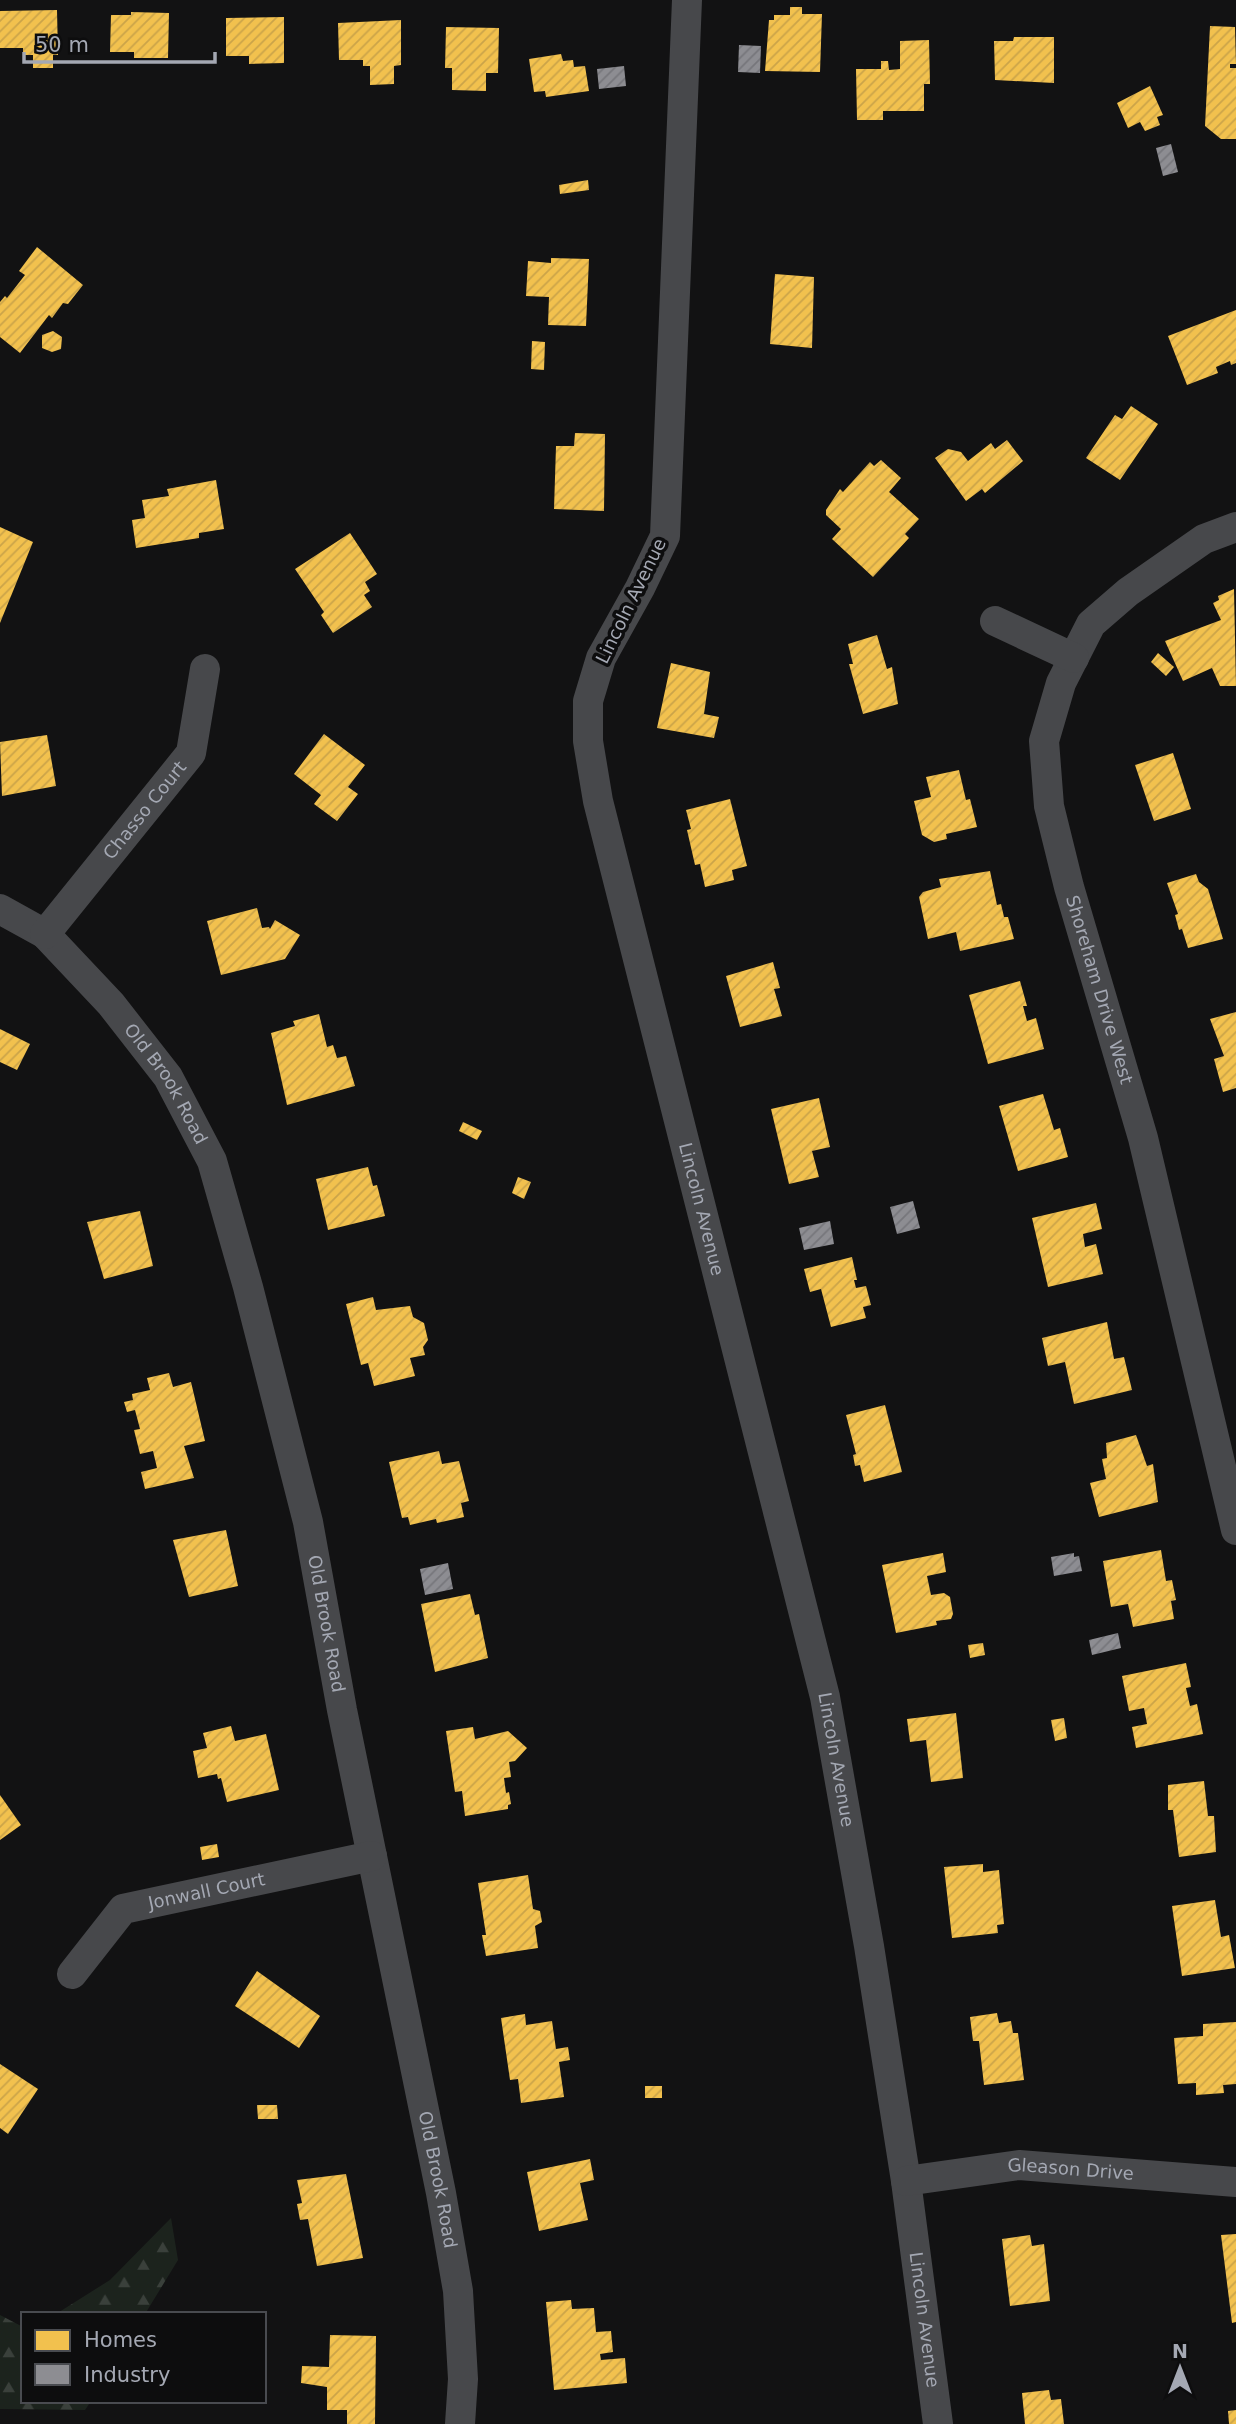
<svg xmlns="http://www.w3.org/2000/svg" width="1236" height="2424" viewBox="0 0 1236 2424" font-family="'DejaVu Sans',sans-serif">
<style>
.forest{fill:url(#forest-firs)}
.homes{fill:url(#homes-hatch)}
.industry{fill:url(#industry-hatch)}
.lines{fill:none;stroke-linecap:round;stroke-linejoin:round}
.minor{stroke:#47484b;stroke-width:30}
.labels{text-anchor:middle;stroke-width:7;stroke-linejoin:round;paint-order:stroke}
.street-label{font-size:18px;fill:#a4a8b3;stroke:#0d0d0e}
</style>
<defs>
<pattern id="forest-firs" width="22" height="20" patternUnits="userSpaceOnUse" patternTransform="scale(1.75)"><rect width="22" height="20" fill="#1c231d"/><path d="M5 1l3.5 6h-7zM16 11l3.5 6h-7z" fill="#3a403b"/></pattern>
<pattern id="homes-hatch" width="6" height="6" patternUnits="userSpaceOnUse" patternTransform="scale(1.75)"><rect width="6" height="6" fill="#f2c14e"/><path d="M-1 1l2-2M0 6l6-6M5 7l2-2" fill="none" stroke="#cba449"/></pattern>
<pattern id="industry-hatch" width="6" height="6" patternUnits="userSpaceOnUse" patternTransform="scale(1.75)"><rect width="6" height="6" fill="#8d8d92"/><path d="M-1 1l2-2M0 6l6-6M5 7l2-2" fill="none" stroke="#76767b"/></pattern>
</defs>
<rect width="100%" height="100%" fill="#121213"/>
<g class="forest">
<path d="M171,2218L178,2260L145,2314H56L110,2280Z"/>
<path d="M0,2315L23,2327V2401H91L85,2410L0,2409Z"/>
</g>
<g class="homes">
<path d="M790,7H802V14H822L820,72L765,71L769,20H774V15H790Z"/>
<path d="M57,10L58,55H53V68H33V55H23V48H0V11Z"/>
<path d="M131,12L169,13L168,58H134V52H110L111,15H131Z"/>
<path d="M284,17V63L249,64V56H226V18Z"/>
<path d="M401,20V65L394,66V84L370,85V66H363V60H339L338,23Z"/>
<path d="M1210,26L1235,27L1236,64H1230V68H1236V139H1221L1205,126Z"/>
<path d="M446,27L499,28L498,73H486V91L452,90V68H445Z"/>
<path d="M1014,37H1054V83L995,80L994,41H1013Z"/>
<path d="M929,40L930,84H924V111H883V120H857L856,69H881V61H888L889,70L900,69V41Z"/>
<path d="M561,54L563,61L573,60L574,67L585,66L589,91L546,97L545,91L534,92L529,59Z"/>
<path d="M1150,86L1163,115L1157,117L1160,125L1145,131L1140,122L1128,128L1117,103Z"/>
<path d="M588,180L589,190L560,194L559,185Z"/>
<path d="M37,247L83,285L68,304L63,303L52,318L49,315L20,353L0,337V302L5,296L7,298L25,275L19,271Z"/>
<path d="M551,258L589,259L586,326L548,325L549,297L526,296L528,261L551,263Z"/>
<path d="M775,274L814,277L812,348L770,344Z"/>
<path d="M1236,310V363L1231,365L1230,361L1216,367L1218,373L1187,385L1168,336Z"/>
<path d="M53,331L62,337L61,349L52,352L42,348V335Z"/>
<path d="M532,341L545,342L544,370L531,369Z"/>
<path d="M1131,406L1158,424L1120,480L1086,458L1115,415L1122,419Z"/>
<path d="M575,433L605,434L604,511L554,509L556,446H574Z"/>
<path d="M1007,440L1023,461L985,493L982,489L966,501L935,458L948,449L961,452L968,461L991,443L995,449Z"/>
<path d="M881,460L901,478L889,492L919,519L905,534L909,538L873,577L832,539L841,529L826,515V510L840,489L843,492L870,462L874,466Z"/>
<path d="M216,480L224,529L199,533V538L136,548L132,520L145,518L142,500L169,496L167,489Z"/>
<path d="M0,527L33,542L0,623Z"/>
<path d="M350,533L377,574L365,582L370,591L364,595L372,607L333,633L321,615L324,612L295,569Z"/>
<path d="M1234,589L1236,686H1220L1212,668L1183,681L1165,641L1221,620L1213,603L1219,600L1218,596Z"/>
<path d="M877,635L887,669L892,667L898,704L863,714L849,664H853L848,644Z"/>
<path d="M1158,653L1174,667L1166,676L1151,662Z"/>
<path d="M671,663L710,672L704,714L719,717L714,738L657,728Z"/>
<path d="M324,734L365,765L348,787L358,794L337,821L314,804L321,795L294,774Z"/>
<path d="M47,735L56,786L2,796L0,742Z"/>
<path d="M1173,753L1191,809L1154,821L1135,765Z"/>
<path d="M959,770L966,800L970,799L977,827L946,834L947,839L934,842L922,835L914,801L931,797L926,777Z"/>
<path d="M730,799L747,866L732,870L734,880L705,887L700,864L695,865L687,830L691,829L686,810Z"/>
<path d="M990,871L997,905L1001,904L1004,917H1008L1014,939L960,951L956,932L928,939L919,897L923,892L941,887L939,879Z"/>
<path d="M1196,874L1199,882L1208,889L1223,939L1188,948L1182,929L1179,930L1175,915L1178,914L1167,883Z"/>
<path d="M257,908L262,928L269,927L270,929L275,920L300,935L285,959L221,975L207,921Z"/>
<path d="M773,962L780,988L774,989L782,1016L740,1027L726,976Z"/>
<path d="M1020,981L1027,1006H1023L1027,1021L1036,1018L1044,1049L988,1064L969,995Z"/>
<path d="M1236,1012V1088L1223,1092L1214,1059L1224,1056L1210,1019Z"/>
<path d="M319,1014L327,1047L333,1045L337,1058L346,1056L355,1086L287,1105L271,1033L295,1026L293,1021Z"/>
<path d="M0,1029L30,1044L17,1070L0,1062Z"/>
<path d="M1043,1094L1054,1130L1060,1128L1068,1157L1018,1171L999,1106Z"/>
<path d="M819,1098L830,1147L812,1151L819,1177L789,1184L771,1109Z"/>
<path d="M463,1122L482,1131L477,1140L459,1131Z"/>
<path d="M368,1167L373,1186L377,1185L385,1216L328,1230L316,1179Z"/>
<path d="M518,1177L531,1182L524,1199L512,1193Z"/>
<path d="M1096,1203L1102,1229L1083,1234L1085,1247L1096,1244L1103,1274L1048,1287L1032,1218Z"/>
<path d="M140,1211L153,1266L104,1279L87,1222Z"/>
<path d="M852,1257L857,1280H854L856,1288L866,1286L871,1305L863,1307L866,1318L831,1327L821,1289L810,1292L804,1269Z"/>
<path d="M373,1297L376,1310L410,1306L413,1317L424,1323L428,1340L423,1347L425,1355L410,1358L415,1376L374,1386L368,1363L361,1365L346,1304Z"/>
<path d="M1107,1322L1114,1359L1124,1357L1132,1390L1074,1404L1065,1362L1048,1366L1042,1338Z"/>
<path d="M169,1373L173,1387L191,1382L205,1441L184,1446L194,1478L145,1489L141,1472L157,1468L153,1451L140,1454L134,1430L140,1429L135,1410L127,1412L124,1402L133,1400L132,1394L150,1390L147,1378Z"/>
<path d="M885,1405L902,1472L864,1482L860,1465L855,1466L853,1455L856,1454L846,1415Z"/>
<path d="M1136,1435L1147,1466L1153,1464L1158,1502L1099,1517L1090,1483L1106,1479L1102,1459L1107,1458L1106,1443Z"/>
<path d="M439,1451L442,1464L459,1461L469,1501L461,1503L464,1517L437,1523L436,1519L410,1525L408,1517L402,1518L389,1462Z"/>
<path d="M226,1530L238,1586L189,1597L173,1540Z"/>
<path d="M1161,1550L1166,1581L1172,1580L1176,1600L1171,1601L1174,1619L1133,1627L1128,1604L1111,1607L1103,1561Z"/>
<path d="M943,1553L946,1572L927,1576L931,1595L944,1593L950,1597L953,1614L951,1619L936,1621L937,1625L896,1633L882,1565Z"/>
<path d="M470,1594L475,1615L479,1614L488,1658L435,1672L421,1604Z"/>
<path d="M983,1643L985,1655L970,1658L968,1645Z"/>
<path d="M1186,1663L1191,1687L1186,1688L1190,1706L1197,1704L1203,1734L1136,1748L1132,1727L1147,1724L1144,1708L1129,1711L1122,1676Z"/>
<path d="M956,1713L963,1778L931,1782L926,1740L910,1742L907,1719Z"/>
<path d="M1064,1718L1067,1738L1055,1741L1051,1720Z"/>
<path d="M231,1726L235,1741L266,1734L279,1790L227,1802L221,1778L218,1779L217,1774L198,1778L193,1751L207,1748L203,1733Z"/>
<path d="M473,1727L475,1739L508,1731L527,1748L515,1761L509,1762L511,1777L504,1778L506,1793L509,1792L511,1804L508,1805V1809L465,1816L462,1791L455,1792L446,1731Z"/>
<path d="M1204,1781L1208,1816H1214L1216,1852L1179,1857L1173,1810H1168V1785Z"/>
<path d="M0,1795L21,1825L0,1840Z"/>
<path d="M217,1844L219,1857L202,1860L200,1847Z"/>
<path d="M983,1864V1872L999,1870L1004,1924L997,1925L998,1933L952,1938L944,1867Z"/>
<path d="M528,1875L533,1909L540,1911L542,1922L535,1926L538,1948L486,1956L482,1935H486L478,1883Z"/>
<path d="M1215,1900L1221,1937L1229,1935L1235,1968L1182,1976L1172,1906Z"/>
<path d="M257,1971L320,2016L299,2048L235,2006Z"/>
<path d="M997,2013L999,2023L1011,2021L1013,2033H1018L1024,2080L984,2085L979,2041H973L970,2017Z"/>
<path d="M525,2014L526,2025L552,2021L556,2049L568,2047L570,2060L559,2062L564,2097L521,2103L518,2079L510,2080L501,2018Z"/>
<path d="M1236,2022V2084L1223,2085L1224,2093L1196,2095V2083L1178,2084L1174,2038L1203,2036V2024Z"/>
<path d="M0,2064L38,2089L8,2134L0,2128Z"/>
<rect x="645" y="2086" width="17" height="12"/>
<path d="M257,2105H277L278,2119H258Z"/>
<path d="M590,2159L594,2180L580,2183L588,2220L539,2231L527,2172Z"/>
<path d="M346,2174L363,2258L317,2266L308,2219L300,2220L297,2204L302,2203L297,2180Z"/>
<path d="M1236,2234V2322L1232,2323L1221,2235Z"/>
<path d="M1030,2235L1032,2246L1044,2244L1050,2301L1010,2306L1002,2239Z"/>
<path d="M571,2300L572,2309L594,2308L596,2332L611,2331L613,2352L600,2354L601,2360L625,2358L627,2383L554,2390L546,2302Z"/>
<path d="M330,2335L376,2336L375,2424H347V2410H327V2387L301,2383L302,2366L329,2367Z"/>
<path d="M1049,2390L1051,2400L1061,2399L1064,2424H1025L1022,2393Z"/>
<path d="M1236,2410V2424H1229L1228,2411Z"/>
</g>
<g class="industry">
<path d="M739,45L761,46L760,73L738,72Z"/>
<path d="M624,66L626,86L599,89L597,69Z"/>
<path d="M1171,144L1178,172L1163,176L1156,148Z"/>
<path d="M913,1201L920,1228L897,1234L890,1207Z"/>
<path d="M830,1221L834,1244L804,1250L799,1228Z"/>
<path d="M1074,1553V1557L1079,1556L1082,1571L1054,1576L1051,1557Z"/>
<path d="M448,1563L453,1589L425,1595L420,1569Z"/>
<path d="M1118,1633L1121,1648L1092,1655L1089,1640Z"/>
</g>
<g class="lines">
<g class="minor">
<path id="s1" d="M687,0L665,536L640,588L601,658L588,701V741L598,801L825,1697L869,1946L906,2181L938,2424"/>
<path id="s2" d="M1236,527L1204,539L1128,592L1091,624L1061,683L1044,741L1049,806L1069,887L1143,1138L1236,1530"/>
<path d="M995,621L1074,658"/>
<path id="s3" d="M0,909L45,934L111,1004L168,1077L212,1161L248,1287L308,1522L342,1710L441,2193L458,2291L463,2379L460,2424"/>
<path id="s4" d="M45,934L191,753L205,669"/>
<path id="s5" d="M72,1974L123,1909L372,1856"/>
<path id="s6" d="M906,2181L1019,2165L1236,2182"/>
</g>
</g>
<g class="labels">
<g class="street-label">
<text transform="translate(631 601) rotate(-64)" y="6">Lincoln Avenue</text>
<text dy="6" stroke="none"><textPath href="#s4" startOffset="159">Chasso Court</textPath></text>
<text dy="6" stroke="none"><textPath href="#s2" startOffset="558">Shoreham Drive West</textPath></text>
<text dy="6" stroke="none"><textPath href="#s3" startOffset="245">Old Brook Road</textPath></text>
<text dy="6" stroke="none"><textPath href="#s1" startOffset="1241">Lincoln Avenue</textPath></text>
<text dy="6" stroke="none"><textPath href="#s3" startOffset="812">Old Brook Road</textPath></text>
<text dy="6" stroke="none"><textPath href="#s1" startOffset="1808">Lincoln Avenue</textPath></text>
<text dy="6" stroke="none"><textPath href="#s5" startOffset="168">Jonwall Court</textPath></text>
<text dy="6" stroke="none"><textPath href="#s6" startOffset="166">Gleason Drive</textPath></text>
<text dy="6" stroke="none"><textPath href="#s3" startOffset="1379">Old Brook Road</textPath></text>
<text dy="6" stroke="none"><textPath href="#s1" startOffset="2375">Lincoln Avenue</textPath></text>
</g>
</g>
<rect x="21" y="2312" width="245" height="91" fill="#0d0d0e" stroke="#494b50" stroke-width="2"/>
<rect x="35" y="2330" width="35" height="21" fill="#f2c14e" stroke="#494b50" stroke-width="2"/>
<text x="84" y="2347" font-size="21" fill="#a4a8b3">Homes</text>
<rect x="35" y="2364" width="35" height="21" fill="#8d8d92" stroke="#494b50" stroke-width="2"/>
<text x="84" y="2382" font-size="21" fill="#a4a8b3">Industry</text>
<g transform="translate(1180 2368)" stroke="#0d0d0e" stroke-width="5" paint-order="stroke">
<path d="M0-5L12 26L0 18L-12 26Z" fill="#a4a8b3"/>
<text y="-10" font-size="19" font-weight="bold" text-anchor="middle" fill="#a4a8b3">N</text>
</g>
<path d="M24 52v10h191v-10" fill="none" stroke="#a4a8b3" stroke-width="3.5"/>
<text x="35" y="52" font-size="21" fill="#a4a8b3" stroke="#0d0d0e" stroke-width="5" paint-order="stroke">50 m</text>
</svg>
